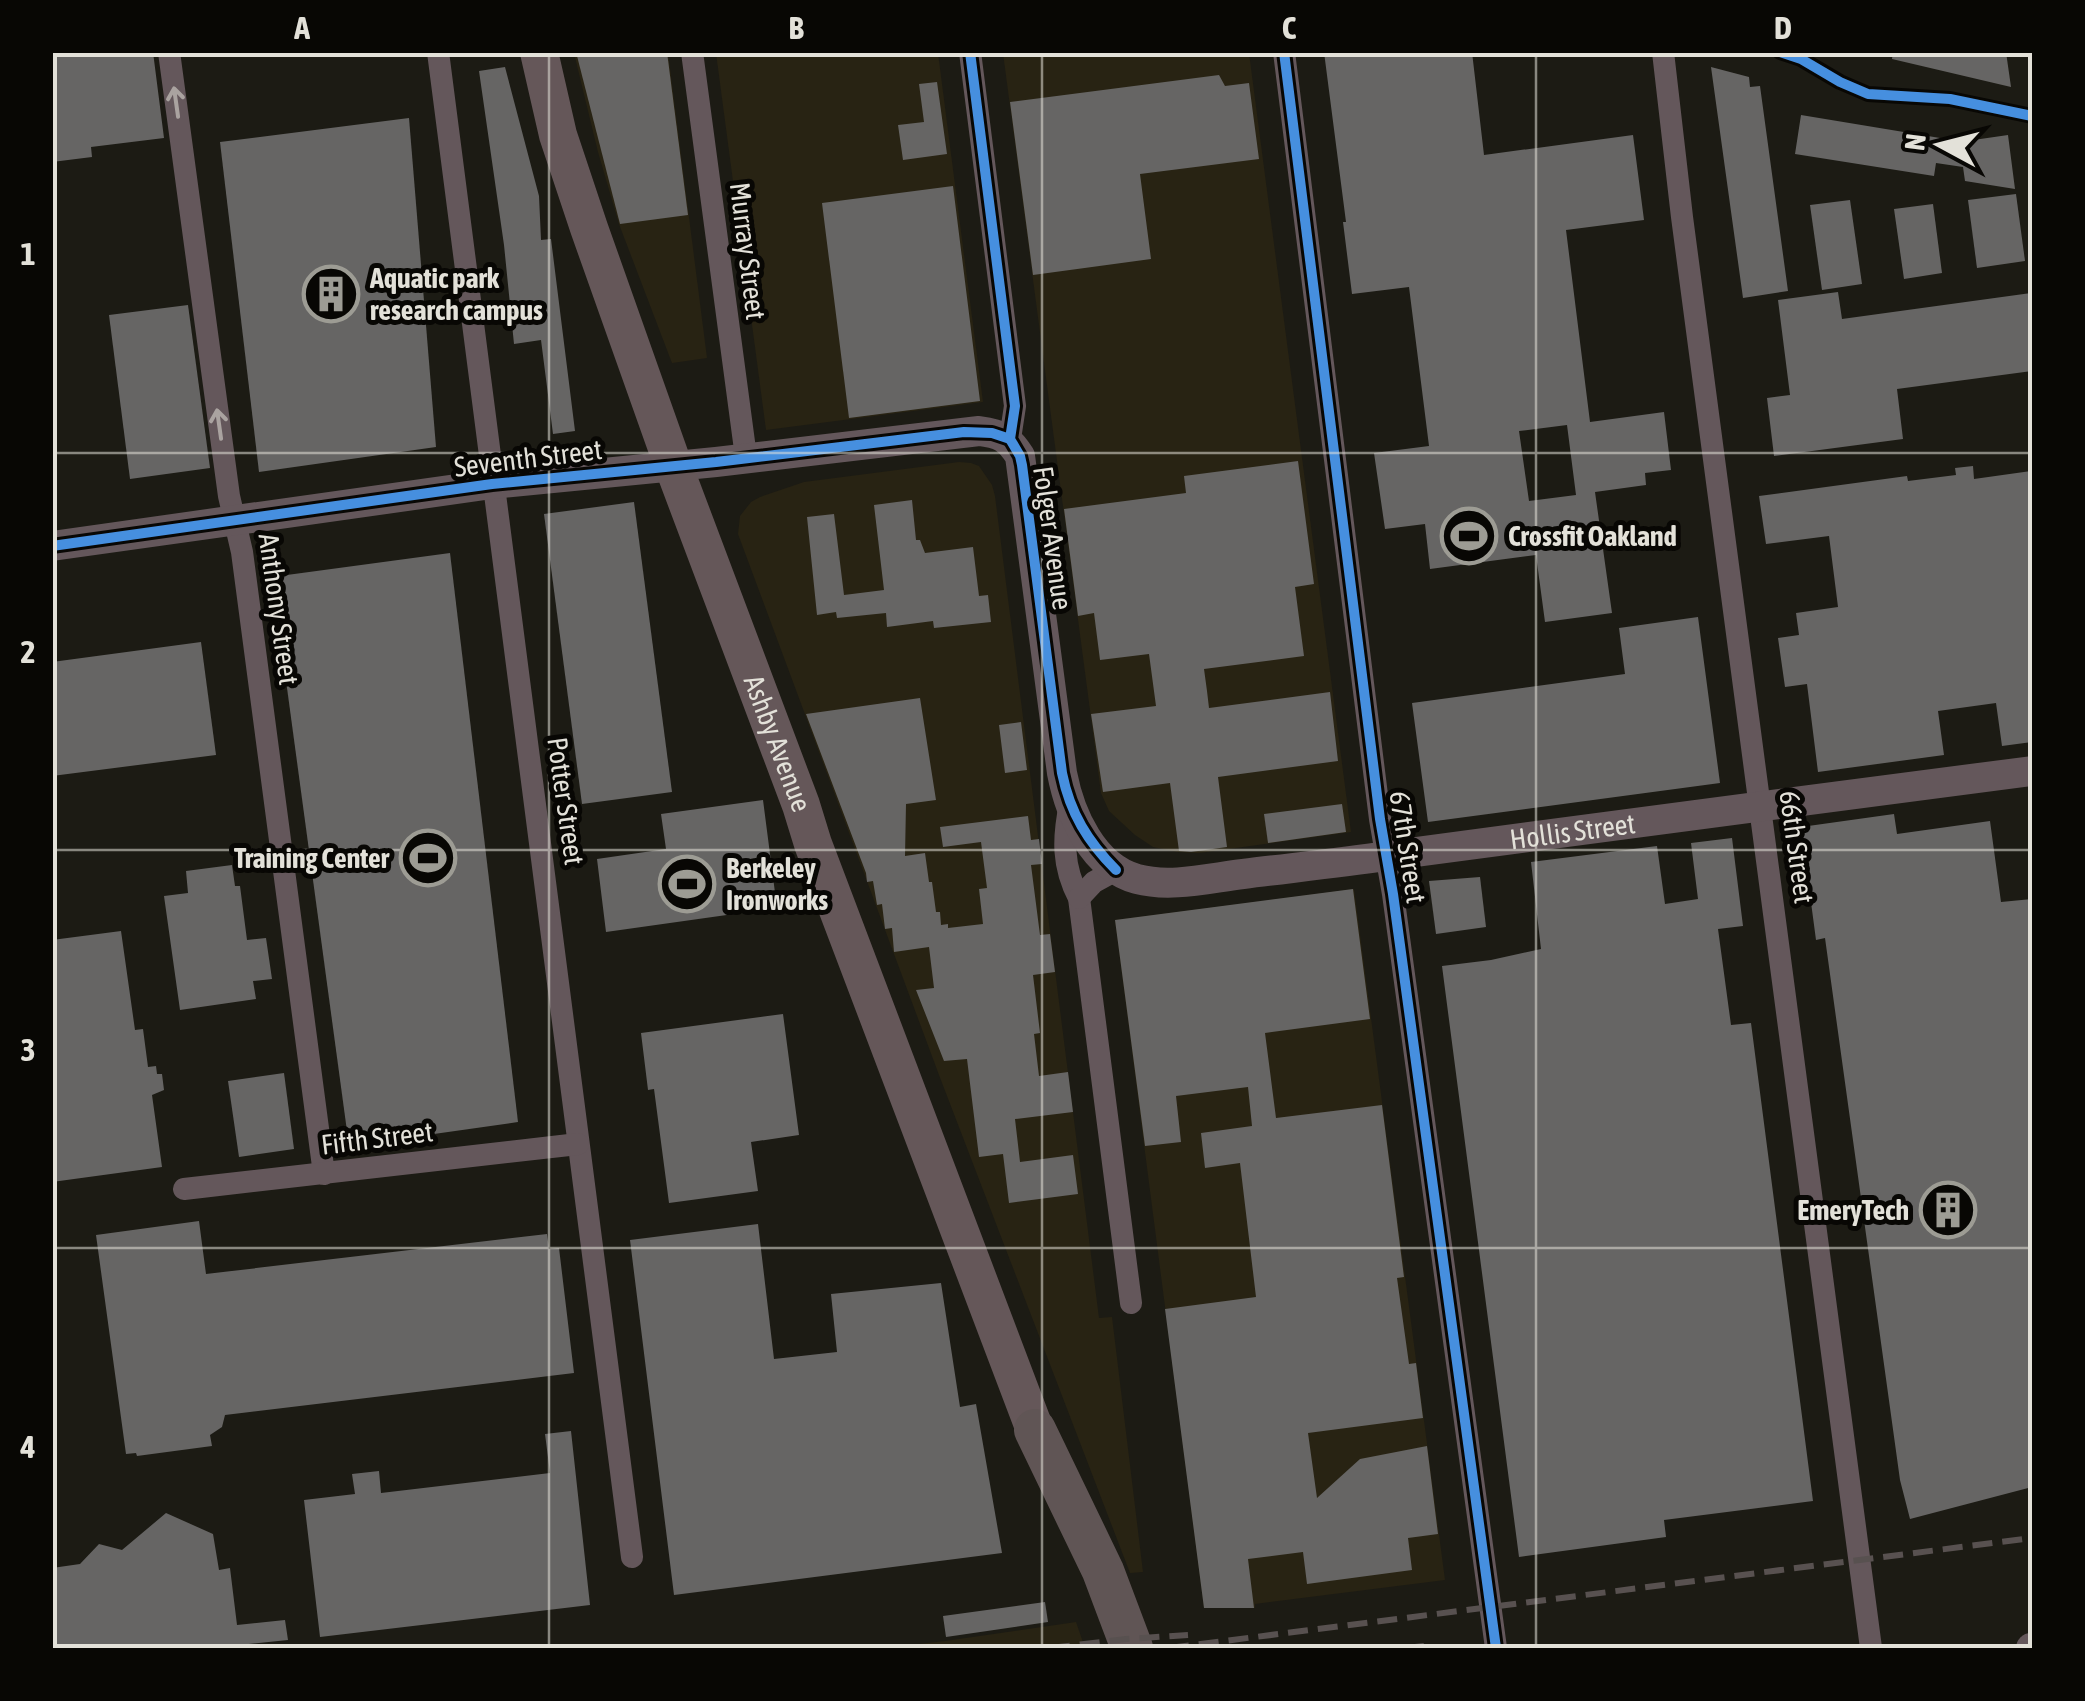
<svg xmlns="http://www.w3.org/2000/svg" width="2085" height="1701" viewBox="0 0 2085 1701" font-family="'Asap Condensed',sans-serif">
<style>
.built{fill:#282313}
.building{fill:#666564;fill-rule:evenodd}
.lines{fill:none;stroke-linecap:round;stroke-linejoin:round}
.minor{stroke:#64575b;stroke-width:22}
.tertiary{stroke:#64575b;stroke-width:30}
.primary{stroke:#655759;stroke-width:38}
.motorway{stroke:#605555;stroke-width:42}
.rail{stroke:#585150;stroke-width:6;stroke-dasharray:20 10;stroke-linecap:butt}
.cycleway-casing{stroke:#080704;stroke-width:16}
.cycleway{stroke:#468fdf;stroke-width:10}
.oneway{stroke:#aaa3a0}
.grid{fill:none;stroke:#e3e1d9;stroke-width:2.5;stroke-opacity:0.55}
.labels{text-anchor:middle;stroke-width:10;stroke-linejoin:round;paint-order:stroke}
.street-label{font-size:28px;fill:#e3e1d9;stroke:#080704}
.poi-label{font-size:28px;font-weight:bold;fill:#e3e1d9;stroke:#080704;text-anchor:start}
.neatline{fill:none;stroke:#e3e1d9;stroke-width:4}
.grid-label{font-size:32px;text-anchor:middle;font-weight:bold;fill:#e3e1d9}
</style>
<rect width="100%" height="100%" fill="#1c1b14"/>
<g class="built">
<path d="M574,53H668L707,358L672,363L619,224L598,152Z"/>
<path d="M716,53H938L983,402L766,430Z"/>
<path d="M1003,53H1249L1351,832L1199,853L1178,852L1153,847L1135,835L1109,811L1101,793Z"/>
<path d="M959,462L971,463L979,466L992,485L995,496L1099,1318L1112,1317L1143,1572L1130,1573L939,1075L738,534L740,516L751,502L760,497L804,482Z"/>
<path d="M1354,889L1445,1580L1255,1604V1608H1204L1115,920Z"/>
<path d="M1076,1622L1085,1648H884L945,1641Z"/>
</g>
<g class="building">
<path d="M71,52H153L164,138L91,147L92,157L52,162V55Z"/>
<path d="M576,52H667L688,215L620,224Z"/>
<path d="M1324,52H1472L1484,155L1633,135L1644,220L1566,230L1590,422L1664,412L1671,470L1645,473L1646,485L1595,492L1612,613L1545,622L1536,555L1430,569L1425,524L1385,529L1374,453L1429,446L1409,287L1352,294L1343,222H1346ZM1567,425L1576,495L1529,501L1519,431Z"/>
<path d="M1893,52H2006L2011,87L1892,59Z"/>
<path d="M505,67L539,196L541,240L551,239L575,431L553,434L541,340L514,344L504,245L479,71Z"/>
<path d="M1711,67L1749,77L1750,87L1760,86L1788,291L1743,298Z"/>
<path d="M1219,75L1225,86L1249,83L1259,159L1140,174L1151,259L1033,275L1010,102Z"/>
<path d="M937,82L947,154L903,160L898,125L924,122L919,84Z"/>
<path d="M1801,115L1940,138L1939,145L2008,135L2015,189L1965,181L1963,167L1936,163L1934,176L1795,154Z"/>
<path d="M409,118L436,447L259,472L220,142Z"/>
<path d="M953,186L980,401L849,418L822,203Z"/>
<path d="M2016,194L2025,261L1977,268L1968,200Z"/>
<path d="M1850,200L1862,284L1822,290L1810,205Z"/>
<path d="M1933,204L1942,273L1904,279L1894,209Z"/>
<path d="M1838,292L1842,319L2031,293L2032,371L1897,389L1903,439L1774,456L1767,398L1790,395L1778,300Z"/>
<path d="M188,305L210,468L130,479L109,315Z"/>
<path d="M1298,461L1314,584L1295,587L1304,656L1204,669L1207,691L1209,708L1330,692L1338,761L1218,777L1227,847L1191,852L1179,851L1170,783L1103,792L1091,714L1156,706L1149,654L1100,660L1094,613L1078,616L1064,509L1186,493L1184,476Z"/>
<path d="M1973,466L1974,479L2031,471L2032,742L2002,746L1996,703L1938,711L1944,755L1818,772L1807,684L1785,687L1778,638L1799,635L1796,613L1838,607L1829,536L1766,544L1759,496L1907,476L1908,481L1956,475L1955,468Z"/>
<path d="M912,500L916,540H920L925,553L973,547L979,596L988,595L991,622L934,628L933,621L887,627L886,613L837,618L836,612L817,615L807,517L834,514L844,595L884,590L874,505Z"/>
<path d="M634,502L672,792L582,804L544,514Z"/>
<path d="M450,553L518,1122L349,1146L272,577Z"/>
<path d="M1698,617L1720,783L1428,822L1412,703L1625,674L1619,628Z"/>
<path d="M201,642L216,755L52,776V662Z"/>
<path d="M920,698L936,800L906,804L905,856L925,853L929,882H932L936,912H940L941,925L948,924V928L983,924L979,889L987,888L981,842L943,847L940,827L1028,816L1031,840L1039,839L1042,864L1031,865L1040,935L1050,934L1055,972L1033,975L1040,1033L1034,1034L1039,1076L1068,1072L1073,1112L1015,1119L1020,1162L1073,1155L1078,1194L1009,1203L1003,1154L979,1157L967,1059L944,1061L916,990L934,988L929,947L894,952L892,928L885,929L882,904L877,905L873,881L867,882L866,873L806,714Z"/>
<path d="M1021,722L1027,770L1005,773L999,725Z"/>
<path d="M763,800L777,908L606,932L597,859L666,849L661,814Z"/>
<path d="M1342,804L1346,832L1268,843L1264,814Z"/>
<path d="M1894,814L1897,834L1990,821L2001,902L2032,899V1487L1910,1519L1900,1480L1825,938L1816,940L1801,827Z"/>
<path d="M1732,838L1743,926L1718,929L1731,1025L1751,1023L1813,1501L1664,1520L1666,1537L1519,1557L1442,966L1491,960L1541,949L1531,862L1657,846L1665,904L1698,899L1691,843Z"/>
<path d="M232,865L235,886H240L247,940L266,938L272,979L253,981L256,999L180,1010L164,896L188,893L186,871Z"/>
<path d="M1480,877L1486,927L1436,934L1429,881Z"/>
<path d="M1353,889L1370,1019L1265,1033L1276,1118L1382,1105L1404,1277L1397,1278L1409,1364L1416,1363L1423,1418L1308,1433L1317,1498L1360,1459L1427,1446L1438,1534L1408,1538L1412,1570L1307,1584L1303,1552L1248,1559L1254,1608H1204L1165,1309L1256,1297L1240,1163L1205,1168L1201,1133L1252,1126L1248,1087L1176,1096L1181,1142L1145,1146L1115,920Z"/>
<path d="M121,931L135,1030L143,1029L148,1067L156,1066L157,1074H162L164,1090L152,1095L162,1167L52,1182V940Z"/>
<path d="M783,1014L799,1135L751,1142L758,1191L669,1203L654,1089L648,1090L641,1033Z"/>
<path d="M284,1073L294,1149L239,1157L228,1081Z"/>
<path d="M199,1221L206,1274L547,1234L549,1249L559,1248L574,1373L225,1415L222,1427L210,1435L212,1446L137,1456L136,1453L126,1454L96,1235Z"/>
<path d="M758,1224L774,1359L837,1352L831,1294L941,1283L960,1407L976,1404L1002,1553L674,1595L630,1240Z"/>
<path d="M571,1431L590,1605L320,1637L304,1500L355,1494L352,1474L379,1471L381,1493L550,1473L545,1434Z"/>
<path d="M166,1513L213,1534L219,1570L230,1568L237,1625L285,1620L288,1640L229,1646L230,1648H52V1568L80,1564L99,1544L122,1550Z"/>
<path d="M1045,1602L1048,1622L946,1637L943,1616Z"/>
</g>
<g class="lines">
<g class="minor">
<path d="M169,52L229,496L242,552L324,1174"/>
<path d="M438,52L632,1557"/>
<path d="M692,52L746,457"/>
<path d="M970,52L1015,406L1010,439"/>
<path d="M1284,52L1380,819L1393,894L1496,1648"/>
<path d="M1663,52L1682,217L1871,1648"/>
<path d="M1070,804C1063,838 1062,866 1079,898L1131,1303"/>
<path d="M1079,898L1094,882L1116,870"/>
<path d="M184,1189L578,1144"/>
</g>
<g class="tertiary">
<path id="s1" d="M52,546L492,484L716,462L979,431C1001,434 1008,437 1020,456L1062,773C1070,815 1093,867 1137,879C1171,888 1209,878 1243,874C1290,868 1338,863 1386,856C1601,828 1817,798 2032,771"/>
<path d="M2031,1648H2032"/>
</g>
<path class="primary" id="s2" d="M539,52L558,135L589,228L673,465L801,805L813,844L1035,1430"/>
<path class="motorway" d="M1035,1430L1103,1571L1132,1648"/>
<g class="rail">
<path d="M1050,1648L1126,1639L1188,1635"/>
<path d="M1169,1648L2032,1538"/>
<path d="M1406,1648L1424,1646"/>
</g>
<g class="cycleway-casing">
<g id="cycleway">
<path d="M970,52L1015,406L1010,439L1020,456L1022,465L1062,773C1070,813 1088,842 1116,870"/>
<path d="M1284,52L1380,819L1393,894L1496,1648"/>
<path d="M1780,52L1801,59L1840,82L1868,94L1950,99L2032,116"/>
<path d="M52,546L492,484L716,462L964,432L992,433L1010,439"/>
</g>
</g>
<use href="#cycleway" class="cycleway"/>
</g>
<defs><path id="oneway-shaft" d="M-6 0H5M1.5-3L5.5 0L1.5 3" fill="none" stroke-width="1.6" stroke-linecap="round" stroke-linejoin="round" transform="scale(2.5)"/></defs>
<g class="oneway">
<use href="#oneway-shaft" transform="translate(176 102) rotate(-98)"/>
<use href="#oneway-shaft" transform="translate(219 424) rotate(-98)"/>
</g>
<path class="grid" d="M549,52V1648M1042,52V1648M1536,52V1648M52,453H2032M52,850H2032M52,1248H2032"/>
<defs>
<g id="building-ring" transform="scale(2.875)"><circle r="9.5" fill="#080704" stroke="#9d9c94" stroke-width="1.5"/><path d="M-4-6H4V6H1V3H-1V6H-4ZM-2.5-4.3h1.7v1.8h-1.7ZM.8-4.3h1.7v1.8H.8ZM-2.5-1h1.7V.8h-1.7ZM.8-1h1.7V.8H.8Z" fill="#9d9c94"/></g>
<g id="stadium-ring" transform="scale(2.875)"><circle r="9.5" fill="#080704" stroke="#9d9c94" stroke-width="1.5"/><path d="M0-5a6.5 5 0 1 0 0 10a6.5 5 0 1 0 0-10ZM-3.5-1.8h7v3.6h-7Z" fill="#9d9c94"/></g>
</defs>
<g fill-rule="evenodd">
<use href="#building-ring" x="331" y="294"/>
<use href="#stadium-ring" x="1469" y="536"/>
<use href="#stadium-ring" x="428" y="858"/>
<use href="#stadium-ring" x="687" y="884"/>
<use href="#building-ring" x="1948" y="1210"/>
</g>
<g class="labels">
<g class="street-label">
<text transform="translate(748 251) rotate(83)" y="10">Murray Street</text>
<text transform="translate(528 458) rotate(-7)" y="10">Seventh Street</text>
<text transform="translate(1053 538) rotate(82)" y="10">Folger Avenue</text>
<text transform="translate(279 609) rotate(82)" y="10">Anthony Street</text>
<text dy="10" stroke="none"><textPath href="#s2" startOffset="732">Ashby Avenue</textPath></text>
<text transform="translate(566 801) rotate(82)" y="10">Potter Street</text>
<text dy="10" stroke="none"><textPath href="#s1" startOffset="1880">Hollis Street</textPath></text>
<text transform="translate(1408 847) rotate(81)" y="10">67th Street</text>
<text transform="translate(1797 847) rotate(82)" y="10">66th Street</text>
<text transform="translate(377 1138) rotate(-7)" y="10">Fifth Street</text>
</g>
<g class="poi-label">
<text x="370" y="288">Aquatic park<tspan x="370" dy="32">research campus</tspan></text>
<text x="1508" y="546">Crossfit Oakland</text>
<text x="389" y="868" text-anchor="end">Training Center</text>
<text x="726" y="878">Berkeley<tspan x="726" dy="32">Ironworks</tspan></text>
<text x="1909" y="1220" text-anchor="end">EmeryTech</text>
</g>
</g>
<rect width="2085" height="1701" fill="none" stroke="#080704" stroke-width="110"/>
<g transform="translate(1940 145) rotate(277)" stroke="#080704" stroke-width="8" paint-order="stroke">
<path d="M0-8L18 38L0 25L-18 38Z" fill="#e3e1d9"/>
<text y="-15" font-size="28" font-weight="bold" text-anchor="middle" fill="#e3e1d9">N</text>
</g>
<rect x="55" y="55" width="1975" height="1591" class="neatline"/>
<g class="grid-label">
<text x="302" y="39">A</text>
<text x="796" y="39">B</text>
<text x="1289" y="39">C</text>
<text x="1783" y="39">D</text>
<text x="28" y="265">1</text>
<text x="28" y="663">2</text>
<text x="28" y="1061">3</text>
<text x="28" y="1458">4</text>
</g>
</svg>
